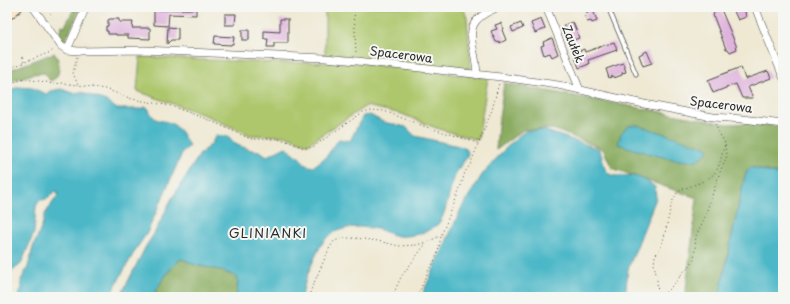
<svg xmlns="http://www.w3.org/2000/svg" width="790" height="304" viewBox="0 0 790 304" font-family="'Playpen Sans',sans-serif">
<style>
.green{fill:#aec76d;stroke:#6c794c}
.forest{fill:#8aac60;stroke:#5a6c46}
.water{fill:#4bb7c7;stroke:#3b7179}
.building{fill:#dfb3dc}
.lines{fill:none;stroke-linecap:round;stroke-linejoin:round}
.lane-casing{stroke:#484844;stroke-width:5}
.street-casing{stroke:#484844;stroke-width:8}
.secondary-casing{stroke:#484844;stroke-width:12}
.path{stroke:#484844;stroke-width:1;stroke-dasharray:1 3;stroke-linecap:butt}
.lane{stroke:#fff;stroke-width:3.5}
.street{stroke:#fff;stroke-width:7}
.secondary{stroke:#fbe6c4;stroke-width:10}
.labels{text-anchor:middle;stroke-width:4;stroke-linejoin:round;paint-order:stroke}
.street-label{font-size:12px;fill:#2b2b2b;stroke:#f6f6f2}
.neighbourhood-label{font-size:13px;letter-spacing:1px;fill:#2b2b2b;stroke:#f6f6f2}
</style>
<rect width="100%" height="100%" fill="#f6f6f2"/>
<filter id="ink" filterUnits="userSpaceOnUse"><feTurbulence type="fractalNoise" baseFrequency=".025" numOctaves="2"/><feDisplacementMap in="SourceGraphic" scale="8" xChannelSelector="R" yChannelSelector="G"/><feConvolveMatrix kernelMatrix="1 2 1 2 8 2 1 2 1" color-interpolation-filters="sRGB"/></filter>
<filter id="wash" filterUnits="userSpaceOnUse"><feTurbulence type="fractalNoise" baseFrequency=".012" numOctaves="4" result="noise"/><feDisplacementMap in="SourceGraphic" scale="16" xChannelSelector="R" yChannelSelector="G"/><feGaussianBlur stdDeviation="0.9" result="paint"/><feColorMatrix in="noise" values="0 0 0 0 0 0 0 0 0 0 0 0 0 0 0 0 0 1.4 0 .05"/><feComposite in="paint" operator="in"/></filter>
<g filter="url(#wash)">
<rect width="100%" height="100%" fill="#efe9d4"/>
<g class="green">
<path d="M325,7H463L467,18L471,69L459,70L325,56Z"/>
<path d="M140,57L279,63L348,62L488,78L478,140L436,128L402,114L366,106L308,144L287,136L250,135L207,116L137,91Z"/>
</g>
<g class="forest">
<path d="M75,7H81L67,37L65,40H64C57,36 60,31 62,25L65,26Z"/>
<path d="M54,53C61,60 62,78 50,81L45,73L33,74L7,82V71Z"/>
<path d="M504,83L727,124L753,123L783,127V175L751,167L746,173L743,184L719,297H685L697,198L612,168L603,149L553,129L523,130L496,150L498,126Z"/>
<path d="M181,259L185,260L195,265L219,270L235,276L238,282L236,297H153C159,284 170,267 181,259Z"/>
</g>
<g class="water">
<path d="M19,87L32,88L46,94L51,91L61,89L72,93L81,92L106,101L117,109H142L144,107L148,108C156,126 161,117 174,125C181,130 185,139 189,146L182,153L147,233L136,249L109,297H18V296L22,288L21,280L28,267L33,247L42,226L45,214L58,195L57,191C49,193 51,200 40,200L36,206L34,233L21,264L11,272H7V91Z"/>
<path d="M370,115L383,122L406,127L415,136L463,147L468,152C467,159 463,162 459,168C456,172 454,179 452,184C449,194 445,217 438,224C427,233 412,237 398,236C392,235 386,232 381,230C362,225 337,225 324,241C320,245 318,252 315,257C309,270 304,282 302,297H236L238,282L235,276L219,270L195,265L185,260L181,259C170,267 159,284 153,297H120L146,246L154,234L171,200L200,154L212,143L216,135L228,137L237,145L251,150L260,151L267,156L286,147L299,157L306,165L313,167L326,157L339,139L350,141L358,125L363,116Z"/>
<path d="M637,125L709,148C706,154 703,157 696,160C683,165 632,149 618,144L621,133L628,126Z"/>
<path d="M528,130L546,131L599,149C603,156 602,167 608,173C615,179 625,174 633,176C641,177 649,182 655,187L656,198L628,269L625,297H421L462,207L482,175L502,152L521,134Z"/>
<path d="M751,167L783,176V297H719L743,184L746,173Z"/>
</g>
<g id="blocks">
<g class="building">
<path d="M622,7H638L624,13Z"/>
<path d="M720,7L736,45L737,49L730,52L728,49H726L713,15L714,14L713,10Z"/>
<path d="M732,7H745L747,11L745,12L746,17L738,20Z"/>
<path d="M169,9H196V15L169,14L168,26L154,25V10H169Z"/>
<path d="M593,10L597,21L592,23L591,21L587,22L584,14Z"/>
<path d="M225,14H236L235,25H225Z"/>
<path d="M110,19H119V22H133L132,28H150V39L128,38V35H116V34H108V31H106V26H108V20Z"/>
<path d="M280,19H288V43H274V47H267L268,39H264V31L280,32Z"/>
<path d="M541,19L545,29L535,33L531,23Z"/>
<path d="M573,22L579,38L571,41L569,36L567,37L566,34L564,30H566L564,25Z"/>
<path d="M501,23L504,29L502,30L506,40L500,43L499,41L496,42L491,31L497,29L495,25Z"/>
<path d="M521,23L523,28L513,32L511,27Z"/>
<path d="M168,27L178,28V40H171L167,44Z"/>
<rect x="242" y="30" width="7" height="10"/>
<path d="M215,36L234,37L233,44H231V45L214,44Z"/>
<path d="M552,38L558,54L552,57L550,53L544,55L541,46L544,45L543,42Z"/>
<path d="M614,42L617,50L588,60L589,64L579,68L575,57L576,56L575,53L584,49L585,52Z"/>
<path d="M647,51L652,63L643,66L639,55Z"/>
<path d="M623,63L626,72L622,73V75L614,78L613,76L609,78L606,69Z"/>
<path d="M741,67L745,79L768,71L771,78L748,87L753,98H742L736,84L713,93L708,80Z"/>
</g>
</g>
</g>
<g filter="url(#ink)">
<use href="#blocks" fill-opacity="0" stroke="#484844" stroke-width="1"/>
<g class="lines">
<g class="lane-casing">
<path id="lane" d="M608,7L636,74"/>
</g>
<g class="street-casing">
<g id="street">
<path d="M33,7L61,46L67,50L79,51L143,50L325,58L357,61L501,77L558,85L644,104L713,117L743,119L783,124"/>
<path d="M546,7L580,90"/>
<path d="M755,7L783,77"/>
<path d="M67,50L86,7"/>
<path d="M477,75C476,41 456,23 499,7"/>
</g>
</g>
<g class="secondary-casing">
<path id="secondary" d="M7,15L17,7"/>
</g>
<g class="path">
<path d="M46,7L51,14"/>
<path d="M354,7L356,54"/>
<path d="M23,57L24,62"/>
<path d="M77,57L73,73L78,85L105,89L132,99L171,106L211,121L251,139H281L305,148L313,147L363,112L372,110L384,111L426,127L470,140L478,144"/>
<path d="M7,69L51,52L54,49"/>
<path d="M7,84L24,79L46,82L52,84L63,83L77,85"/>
<path d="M658,296L666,292L676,282L683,272L687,269L694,260L696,236L704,219L720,172L727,156L725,145"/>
<path d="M310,297V292L329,249L334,241L344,238H356L378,241L399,246L416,245L427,242"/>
<path d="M392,297L401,277L427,242L440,236"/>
<path d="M417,297L429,269L433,264L438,252L441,236L460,189L465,172L470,165L492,110L499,83"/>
<path d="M658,297L657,279L654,264L655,256L662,245L664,237L672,202L677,193L681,190C694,184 714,181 719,165C721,159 723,151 725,144L724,141L719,133L715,124"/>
</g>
<use href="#lane" class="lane"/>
<use href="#street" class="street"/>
<use href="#secondary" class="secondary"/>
</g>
</g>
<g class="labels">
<g class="street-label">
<text transform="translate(573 44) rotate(68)" y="4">Zaułek</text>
<text transform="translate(401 55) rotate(7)" y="4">Spacerowa</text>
<text transform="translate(721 105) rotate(7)" y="4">Spacerowa</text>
</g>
<g class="neighbourhood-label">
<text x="268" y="238">GLINIANKI</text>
</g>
</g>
<rect width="790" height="304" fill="none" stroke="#f6f6f2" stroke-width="24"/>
</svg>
